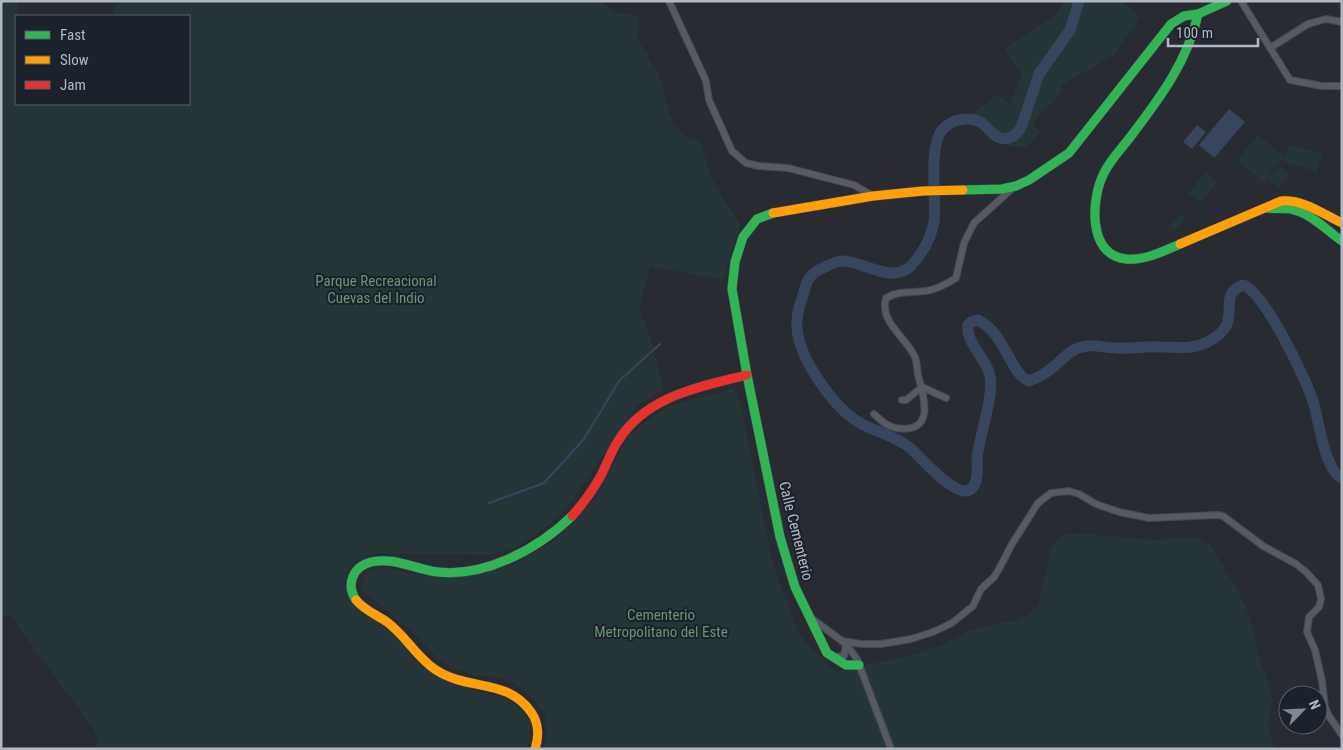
<svg xmlns="http://www.w3.org/2000/svg" width="1343" height="750" viewBox="0 0 1343 750" font-family="'Roboto Condensed',sans-serif">
<style>
.green{fill:#263638}
.water{fill:#37465c}
.lines{fill:none;stroke-linecap:round;stroke-linejoin:round}
.stream{stroke:#37465c;stroke-width:2}
.river{stroke:#37465c;stroke-width:11}
.street-casing{stroke:#46484d;stroke-width:8}
.fast-casing{stroke:#46484d;stroke-width:10}
.slow-casing{stroke:#46484d;stroke-width:10}
.jam-casing{stroke:#46484d;stroke-width:10}
.street{stroke:#575a61;stroke-width:6}
.fast{stroke:#30b455;stroke-width:9}
.slow{stroke:#ff9f0a;stroke-width:9}
.jam{stroke:#e5322d;stroke-width:9}
.labels{text-anchor:middle;stroke-width:4;stroke-linejoin:round;paint-order:stroke}
.park-label{font-size:15px;fill:#6a9374;stroke:#1c222c}
.street-label{font-size:15px;fill:#b1b8c4;stroke:#1c222c}
</style>
<rect width="100%" height="100%" fill="#282c32"/>
<g class="green">
<path d="M1,1H19L15,29L16,37V104H189V16H113V9L119,1H600L613,12L639,16L637,38L658,72L665,94L669,115L678,129L686,137L701,142L710,176L740,225L723,279L650,267L639,308L650,336L664,390C637,400 629,416 614,439C580,489 550,545 486,555L376,553L356,562L348,570L344,584L350,599L396,636L414,659L438,675L473,690L503,697L521,707L531,723L528,749H95L98,740L94,730L10,615L1,616Z"/>
<path d="M1064,1H1122L1140,18L1113,56L1063,84L1054,103L1043,109L1033,125L1041,132L1027,147H1011L981,130L972,115L998,94L1010,105L1022,73L1004,50L1057,14Z"/>
<path d="M1258,135L1284,156L1264,182L1237,160Z"/>
<path d="M1289,144L1322,154L1317,172L1284,161Z"/>
<path d="M1279,166L1289,175L1278,188L1268,179Z"/>
<path d="M1206,172L1217,181L1200,203L1188,194Z"/>
<path d="M1180,214L1186,218L1176,231L1170,226Z"/>
<path d="M732,389L736,391L739,397L773,565L798,632L808,646L837,672L914,654L940,646L972,629L1018,620L1029,614L1038,605L1052,547L1061,537L1073,533L1156,540L1181,537L1198,538L1209,544L1235,585L1250,617L1259,658L1266,674L1272,697L1268,729L1275,749H543L547,730L544,712L528,694L514,682L495,677L474,675L453,668L437,658L415,635L391,613L360,590L367,571L375,568H389L410,574L453,577L510,566L551,543L580,517L595,498L607,477L628,436L651,417L669,406Z"/>
</g>
<g class="water">
<path d="M1229,109L1245,122L1214,158L1199,145Z"/>
<path d="M1197,125L1206,132L1192,149L1183,142Z"/>
</g>
<g class="lines">
<path class="stream" d="M489,503L544,483L584,439L619,381L660,344"/>
<path class="river" d="M1079,1L1070,30L1039,74L1022,125C1018,135 1008,142 998,137C992,134 988,128 983,124C972,116 954,118 944,128C927,143 937,199 934,222C931,238 922,254 911,266C892,284 865,262 843,261C836,261 831,264 825,267C820,269 813,273 810,277C806,282 805,289 803,295C799,306 796,317 797,328C799,358 831,403 855,420C871,431 892,434 909,447C920,456 960,505 973,487C979,479 977,467 977,458C980,434 994,396 990,376C987,358 965,343 968,325L971,322L978,320C1005,333 1011,375 1029,381C1037,378 1045,374 1052,368C1064,359 1070,348 1087,346C1097,345 1107,348 1117,348C1131,349 1145,346 1159,347C1177,347 1191,350 1208,342C1215,338 1224,332 1227,324C1233,308 1222,293 1243,285C1264,291 1306,379 1313,401C1319,420 1324,470 1342,478"/>
<g class="street-casing">
<g id="street">
<path d="M669,1L706,81L709,100L732,151L746,163L759,166L788,168L854,185L873,196"/>
<path d="M1241,1L1290,80L1322,86H1342"/>
<path d="M1270,48L1308,24L1326,19L1342,22"/>
<path d="M902,400H906L922,387L946,398"/>
<path d="M874,414C882,421 886,426 896,428C935,434 925,399 918,375C917,369 917,362 915,357C906,337 879,322 886,298C900,290 911,293 926,291C938,289 947,284 956,278L964,243L974,223L1014,187"/>
<path d="M811,618L846,644L857,659L891,749"/>
<path d="M842,641L861,644H881L911,639L933,632L952,623L973,606L981,589L994,577L999,569L1012,544L1038,503L1051,493L1069,491L1079,494L1096,504L1119,512L1149,518L1217,515L1223,516L1263,546L1296,564L1306,572L1318,585L1321,599L1319,607L1309,617L1307,632L1315,650L1322,681L1325,707L1329,716L1342,735"/>
<path d="M833,657L844,656L846,645"/>
</g>
</g>
<g class="fast-casing">
<g id="fast">
<path d="M963,190L1002,189L1016,186L1029,180L1069,153L1171,24L1184,16L1198,14L1227,1"/>
<path d="M1267,208C1275,209 1283,208 1291,209C1311,213 1326,230 1342,241"/>
<path d="M773,213L757,219L743,237L735,262L732,289L747,375L780,537L795,587L827,653L846,665H859"/>
<path d="M1180,244C1164,251 1144,261 1126,259C1087,255 1091,198 1104,173C1110,160 1122,148 1131,136C1159,99 1188,61 1198,14"/>
<path d="M356,600C346,585 352,567 371,562C390,557 412,567 431,571C481,580 537,550 572,516"/>
</g>
</g>
<g class="slow-casing">
<g id="slow">
<path d="M773,213L873,196L923,191L963,190"/>
<path d="M1180,244L1281,201C1303,199 1323,214 1342,223"/>
<path d="M356,600C364,610 377,615 387,622C406,636 417,658 436,670C468,691 507,678 531,712C539,723 539,737 535,749"/>
</g>
</g>
<g class="jam-casing">
<path id="jam" d="M572,516C582,505 591,493 599,479C606,467 610,453 618,441C646,396 699,387 747,375"/>
</g>
<use href="#street" class="street"/>
<use href="#fast" class="fast"/>
<use href="#slow" class="slow"/>
<use href="#jam" class="jam"/>
</g>
<g class="labels">
<g class="park-label">
<text x="376" y="286">Parque Recreacional<tspan x="376" dy="17">Cuevas del Indio</tspan></text>
<text x="661" y="620">Cementerio<tspan x="661" dy="17">Metropolitano del Este</tspan></text>
</g>
<g class="street-label">
<text transform="translate(796 531) rotate(76)" y="5">Calle Cementerio</text>
</g>
</g>
<rect width="1343" height="750" fill="none" stroke="#b1b8c4" stroke-width="5"/>
<rect x="15" y="15" width="175" height="90" fill="#1c222c" stroke="#585e69"/>
<rect x="25" y="31" width="25" height="8" fill="#30b455" stroke="#585e69"/>
<text x="60" y="40" font-size="15" fill="#b1b8c4">Fast</text>
<rect x="25" y="56" width="25" height="8" fill="#ff9f0a" stroke="#585e69"/>
<text x="60" y="65" font-size="15" fill="#b1b8c4">Slow</text>
<rect x="25" y="81" width="25" height="8" fill="#e5322d" stroke="#585e69"/>
<text x="60" y="90" font-size="15" fill="#b1b8c4">Jam</text>
<g transform="translate(1303 710) rotate(66)"><circle r="24" fill="#1c222c" stroke="#585e69"/>
<path d="M0-4L9 19L0 12L-9 19Z" fill="#818791"/>
<text y="-8" font-size="14" font-weight="bold" text-anchor="middle" fill="#b1b8c4">N</text>
</g>
<path d="M1168 38v8h90v-8" fill="none" stroke="#b1b8c4" stroke-width="2.5"/>
<text x="1176" y="38" font-size="15" fill="#b1b8c4" stroke="#1c222c" stroke-width="4" paint-order="stroke">100 m</text>
</svg>
